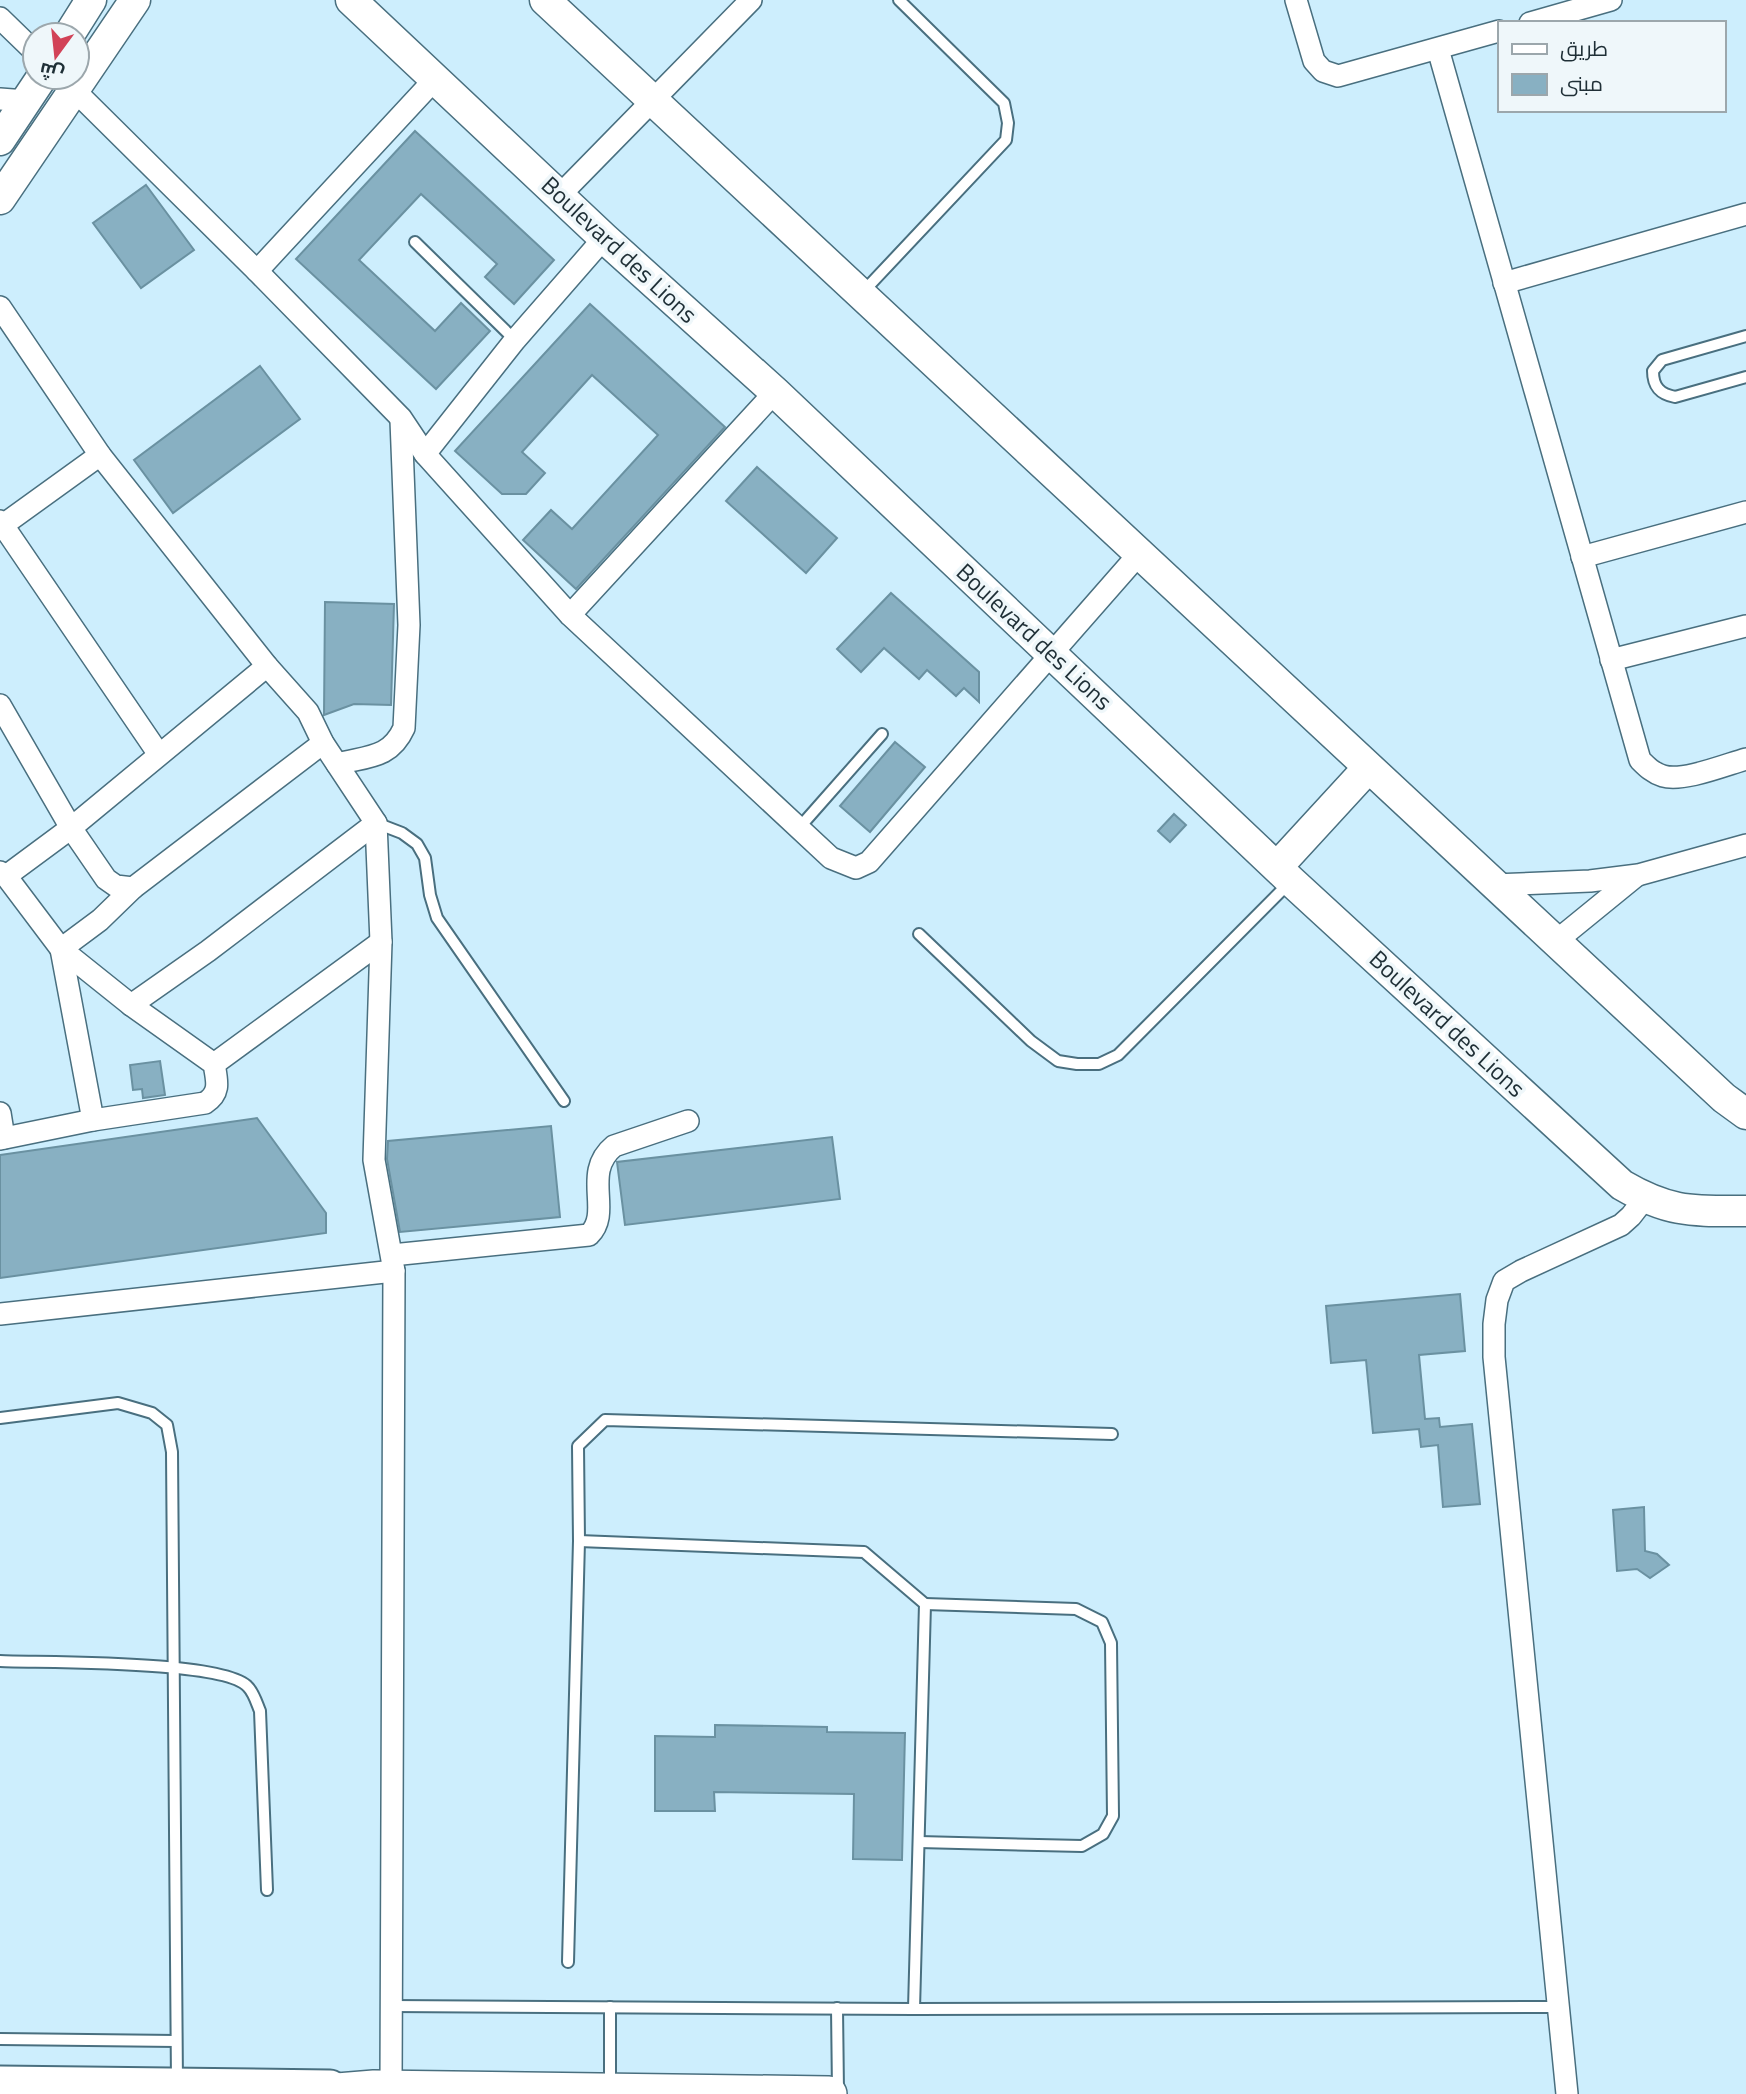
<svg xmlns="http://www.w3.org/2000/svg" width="1746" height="2094" viewBox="0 0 1746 2094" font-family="'Titillium Web',Cairo,sans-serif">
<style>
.building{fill:#88b0c2;stroke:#6a91a1;stroke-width:2}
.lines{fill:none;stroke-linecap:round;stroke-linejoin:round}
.service-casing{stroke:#496f7f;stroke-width:14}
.minor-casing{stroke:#496f7f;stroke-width:24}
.secondary-casing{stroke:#496f7f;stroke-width:33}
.primary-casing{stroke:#496f7f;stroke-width:37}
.trunk-casing{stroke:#496f7f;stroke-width:38}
.service{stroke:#fff;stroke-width:10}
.minor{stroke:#fff;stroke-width:21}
.secondary{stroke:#fff;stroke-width:30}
.primary{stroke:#fff;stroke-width:33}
.trunk{stroke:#fff;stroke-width:35}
.labels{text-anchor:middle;stroke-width:7;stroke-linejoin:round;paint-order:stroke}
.street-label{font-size:24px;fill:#1f2f36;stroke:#eff7fa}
</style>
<rect width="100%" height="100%" fill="#cdeefd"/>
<g class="building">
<path d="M415,131L554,260L514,304L485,277L497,264L421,194L359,260L435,331L461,303L490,331L436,389L296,259Z"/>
<path d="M146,185L194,250L141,288L93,223Z"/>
<path d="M590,304L725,427L576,589L523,540L551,510L572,529L658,435L592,375L522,452L545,473L526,494H502L455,451Z"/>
<path d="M260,366L300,419L173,513L134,460Z"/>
<path d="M757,467L837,538L806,573L726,501Z"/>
<path d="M891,593L979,672V702L964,688L956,696L927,670L919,679L884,648L861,672L837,649Z"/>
<path d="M325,602L394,604L391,705L354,704L324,715Z"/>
<path d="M895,742L925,767L870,832L840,806Z"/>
<path d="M1174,814L1186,825L1170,842L1158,831Z"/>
<path d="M160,1061L165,1095L143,1098L142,1089L133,1090L130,1065Z"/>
<path d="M257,1118L326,1213V1233L0,1278V1155Z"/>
<path d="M551,1126L560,1217L400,1232L387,1159L388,1141Z"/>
<path d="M832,1137L840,1199L625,1225L617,1162Z"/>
<path d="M1460,1294L1465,1351L1419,1355L1425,1419L1439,1418L1440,1427L1472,1424L1480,1504L1443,1507L1438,1445L1421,1447L1419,1429L1373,1433L1366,1360L1331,1363L1326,1306Z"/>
<path d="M1644,1507L1645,1551L1657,1554L1669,1565L1650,1578L1637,1569L1617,1571L1613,1510Z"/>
<path d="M715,1725L827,1727V1732L905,1733L902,1860L853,1859L854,1794L714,1792L715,1811H655V1736L715,1737Z"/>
</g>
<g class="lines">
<g class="service-casing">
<g id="service">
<path d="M415,242L515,340"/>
<path d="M863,292L1006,140L1008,123L1004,103L899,0"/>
<path d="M1746,336L1662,360L1653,371C1653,387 1660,394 1675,397L1746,377"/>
<path d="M376,823L402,833L417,844L425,858L430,895L437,918L564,1101"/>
<path d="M799,828L882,734"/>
<path d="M919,934L1031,1041L1058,1061L1077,1064H1099L1118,1055L1290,882"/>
<path d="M0,1418L118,1403L152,1413L167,1425L172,1452L177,2083"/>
<path d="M579,1541L864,1552L925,1604L914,2009"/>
<path d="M0,1661C42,1663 225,1660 248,1687C254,1693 257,1704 260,1711L267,1890"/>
<path d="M919,1842L1082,1846L1103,1834L1113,1816L1111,1643L1102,1622L1076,1609L925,1604"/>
<path d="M568,1962L579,1541L578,1446L605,1420L1112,1434"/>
<path d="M391,2006L914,2009L1557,2007"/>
<path d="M610,2007V2088"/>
<path d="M837,2008L838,2091"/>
<path d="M0,2039L176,2041"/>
</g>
</g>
<g class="minor-casing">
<g id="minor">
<path d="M1296,0L1314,61L1323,71L1338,76L1499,31"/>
<path d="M0,18L35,52"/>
<path d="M1530,23L1611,0"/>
<path d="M1438,49L1640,760C1647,767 1653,773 1663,776C1683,782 1725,765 1746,759"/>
<path d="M61,77L257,271L401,418L425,454L570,615L831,858L856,868L869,862L1139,554"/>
<path d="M0,99L26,101"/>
<path d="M559,196L751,0"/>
<path d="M257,271L435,79"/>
<path d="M1504,283L1746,214"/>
<path d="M0,307L100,455L267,666L308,712L323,743L376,823L381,942L374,1160L394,1271L391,2088"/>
<path d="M425,454L515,340L604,238"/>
<path d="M0,521L158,753"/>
<path d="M3,525L100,455"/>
<path d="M1582,557L1746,512"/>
<path d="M570,615L775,392"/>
<path d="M1611,660L1746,626"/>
<path d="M0,705L71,828L106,879L116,886L133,888L323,743"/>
<path d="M337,764C367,756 390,759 404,728L409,625L401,420"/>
<path d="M0,872L6,876L61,949L131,1005L214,1064C217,1081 221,1093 205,1103L93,1120L0,1139"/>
<path d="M6,876L71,828L267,666"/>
<path d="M1493,885L1590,881L1638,875L1746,845"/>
<path d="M1555,942L1636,876"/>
<path d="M131,1005L208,951L376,823"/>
<path d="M214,1064L381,942"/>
<path d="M0,1113L4,1138"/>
<path d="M93,1120L61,949L100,920L133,888"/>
<path d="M392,1255L589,1235C613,1212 581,1173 614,1146L688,1121"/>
<path d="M0,1314L394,1271"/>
<path d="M1567,2094L1494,1357V1324L1497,1300L1504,1281L1521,1271L1621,1225L1631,1216L1645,1198"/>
</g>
</g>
<g class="secondary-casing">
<g id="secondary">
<path d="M351,0L604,238L775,392L1291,881L1622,1185C1670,1213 1692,1211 1746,1211"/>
<path d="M545,0L1724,1098L1746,1114"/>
<path d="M69,35L91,0"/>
<path d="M0,140L42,77"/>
<path d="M0,199L135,0"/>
<path d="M1278,866L1368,768"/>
</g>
</g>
<g class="primary-casing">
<path id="primary" d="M0,2083L330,2087"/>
</g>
<g class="trunk-casing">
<path id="trunk" d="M301,2094L374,2088L829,2094"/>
</g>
<use href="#service" class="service"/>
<use href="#minor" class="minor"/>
<use href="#secondary" class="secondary"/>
<use href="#primary" class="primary"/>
<use href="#trunk" class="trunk"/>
</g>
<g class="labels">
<g class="street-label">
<text transform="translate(619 250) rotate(43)" y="8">Boulevard des Lions</text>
<text transform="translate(1034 637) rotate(43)" y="8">Boulevard des Lions</text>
<text transform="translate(1447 1024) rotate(43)" y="8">Boulevard des Lions</text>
</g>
</g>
<rect x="1498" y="21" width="228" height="91" fill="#eff7fa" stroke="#9ca7ac" stroke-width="2"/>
<rect x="1512" y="44" width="35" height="10" fill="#ffffff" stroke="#9ca7ac" stroke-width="2"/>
<text x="1560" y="56" font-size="21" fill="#1f2f36">طريق</text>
<rect x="1512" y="74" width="35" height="21" fill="#88b0c2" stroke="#9ca7ac" stroke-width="2"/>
<text x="1560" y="91" font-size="21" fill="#1f2f36">مبنى</text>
<g transform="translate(56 56) rotate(195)"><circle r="33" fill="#eff7fa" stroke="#9ca7ac" stroke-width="2"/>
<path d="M0-5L12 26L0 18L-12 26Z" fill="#d24257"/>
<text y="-10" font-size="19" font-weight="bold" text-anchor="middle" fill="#1f2f36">ش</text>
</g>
</svg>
